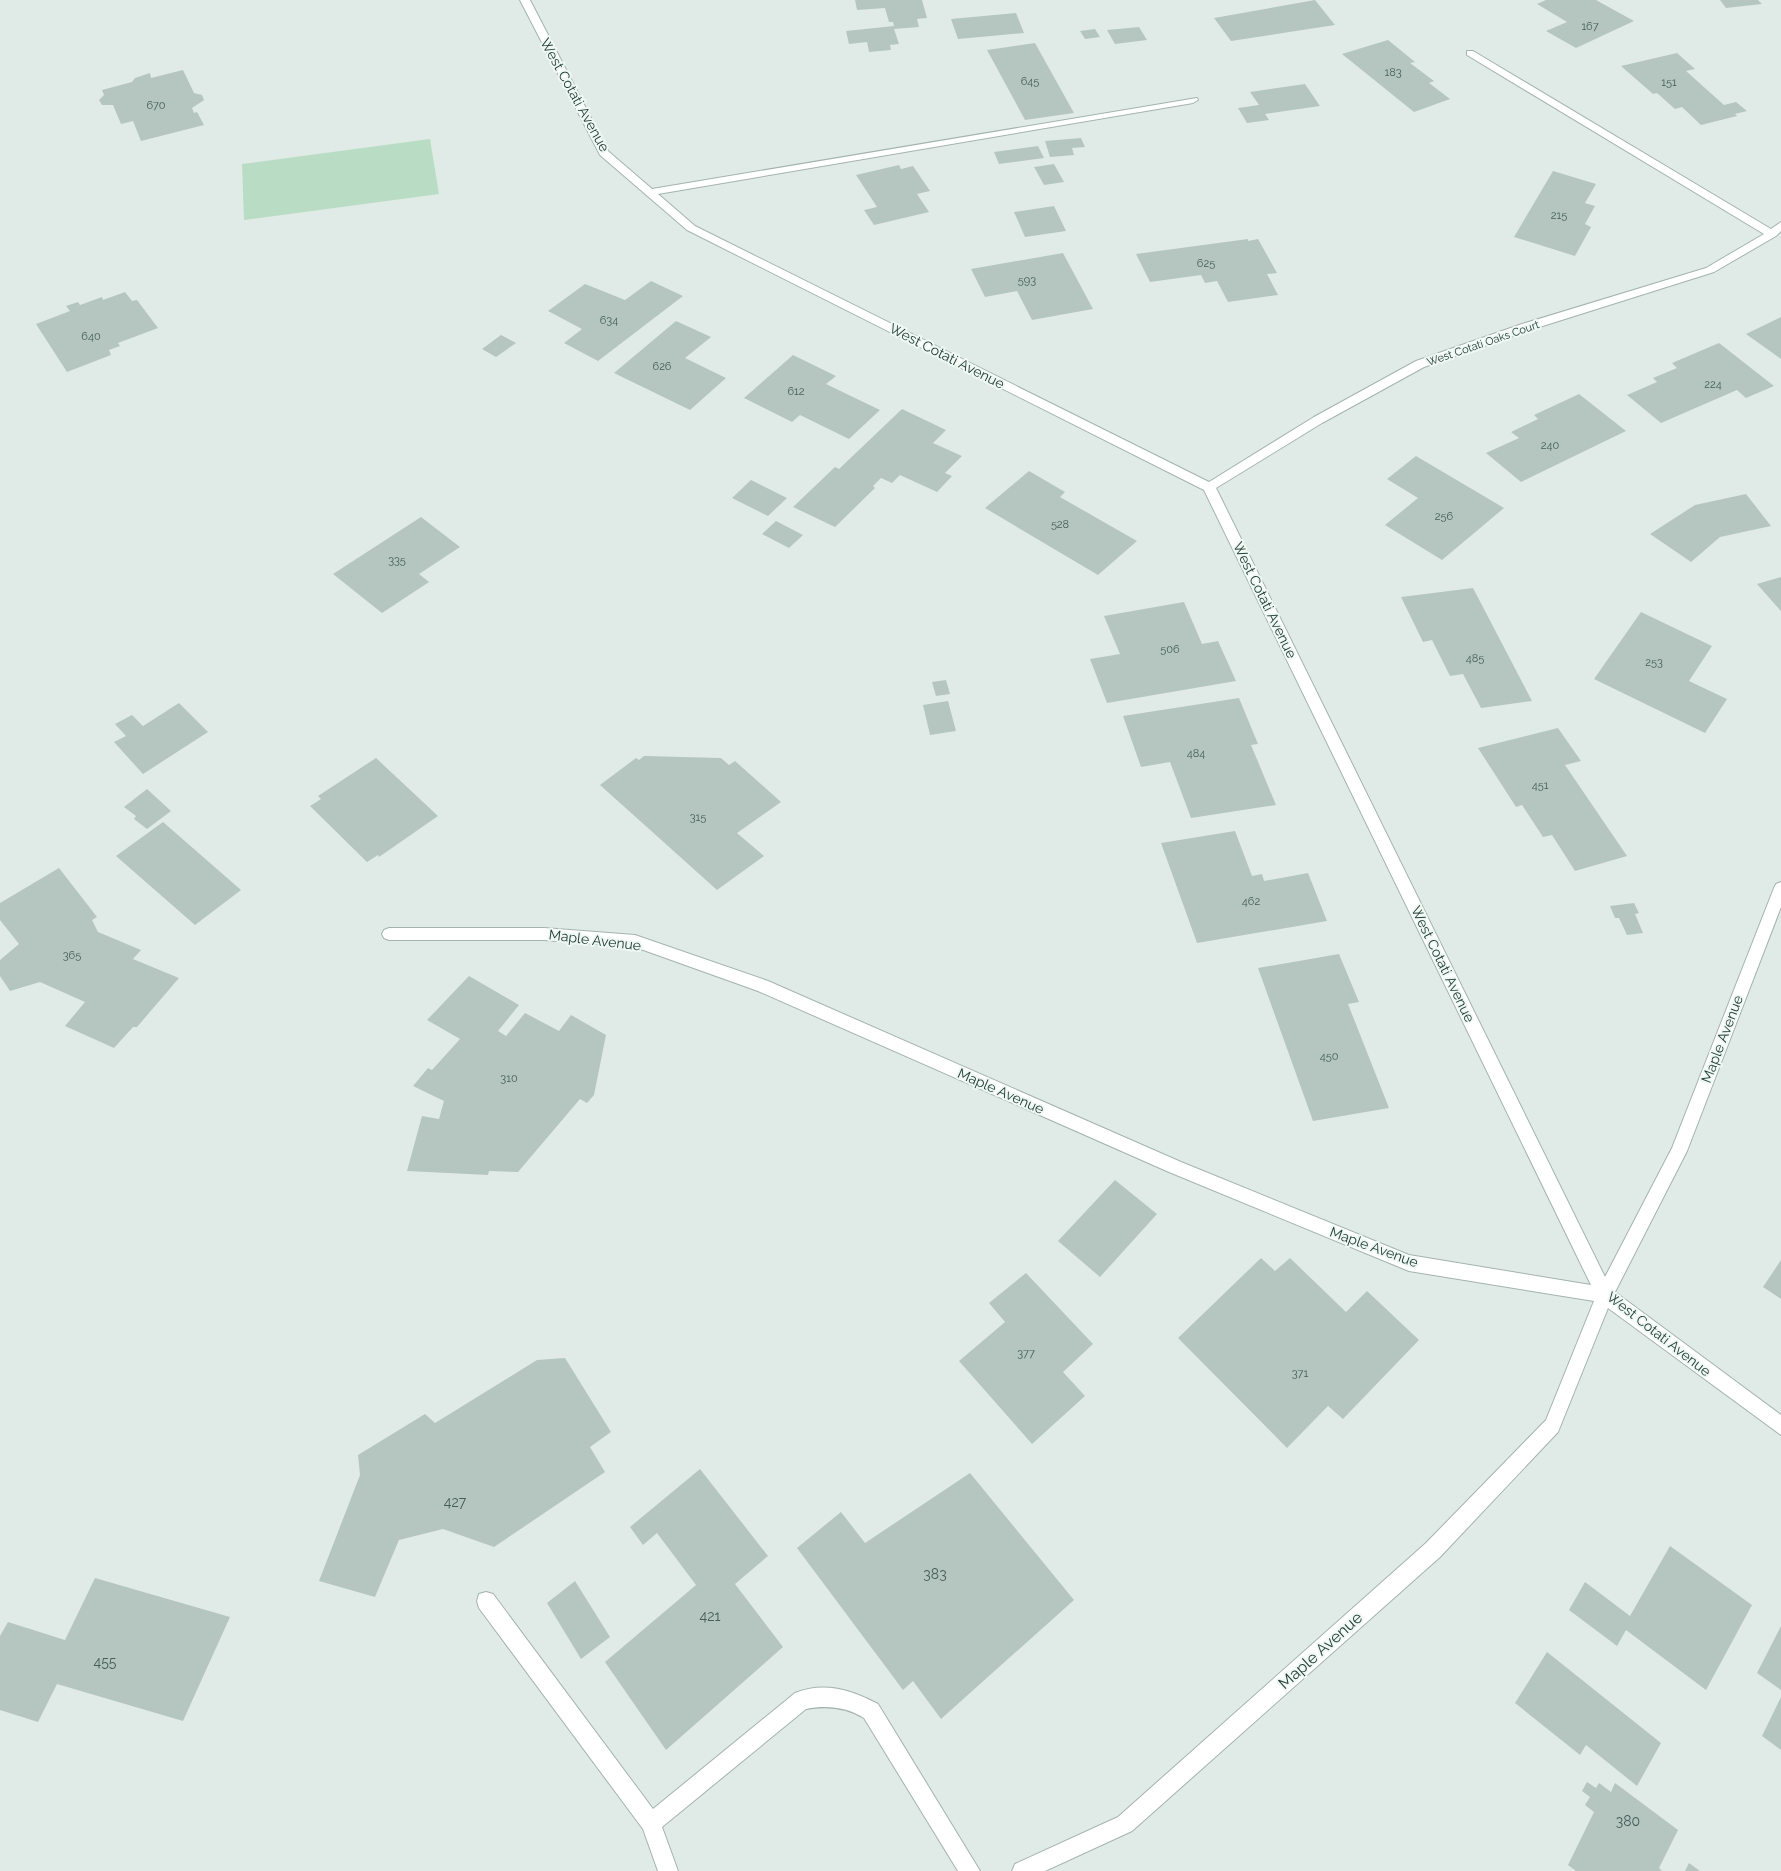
<svg xmlns="http://www.w3.org/2000/svg" width="1781" height="1871" viewBox="0 0 1781 1871" font-family="Raleway,sans-serif">
<style>
.green{fill:#b8ddc4}
.building{fill:#b5c6c0}
.lines{fill:none;stroke-linecap:round;stroke-linejoin:round}
.minor-casing{stroke:#a3b3ae;stroke-width:2}
.minor{fill:#fff;fill-rule:evenodd}
.labels{text-anchor:middle;stroke-width:4;stroke-linejoin:round;paint-order:stroke}
.number-label{font-size:11px;fill:#455e58}
.far-street-label{font-size:11px;fill:#203c36;stroke:#f0f8f4}
.street-label{font-size:14px;fill:#203c36;stroke:#f0f8f4}
.near-number-label{font-size:14px;fill:#455e58}
.near-street-label{font-size:16px;fill:#203c36;stroke:#f0f8f4}
</style>
<rect width="100%" height="100%" fill="#e0ebe7"/>
<path class="green" d="M430,139L439,194L244,220L242,164Z"/>
<g class="building">
<path d="M855,0H922L927,18L917,19L919,27L894,29L899,44L890,45L891,50L869,52L867,42L849,44L846,31L894,26L893,22H889L885,8L857,10Z"/>
<path d="M1315,0L1335,25L1231,41L1214,18Z"/>
<path d="M1546,0H1596L1634,21L1576,48L1546,31L1567,22L1537,4Z"/>
<path d="M1720,0H1758L1762,4L1726,8Z"/>
<path d="M1016,13L1024,33L958,39L951,19Z"/>
<path d="M1139,27L1147,40L1115,44L1107,30Z"/>
<path d="M1095,29L1100,37L1085,39L1080,31Z"/>
<path d="M1388,40L1415,62L1410,63L1434,81L1429,83L1450,99L1414,112L1342,54Z"/>
<path d="M1035,43L1074,113L1025,120L987,50Z"/>
<path d="M1677,53L1695,69L1686,71L1724,105L1736,102L1747,111L1735,114L1737,116L1701,125L1682,107L1675,109L1657,93L1653,94L1621,66Z"/>
<path d="M183,70L194,93L202,95L204,100L192,108L194,113L197,112L204,125L141,141L133,121L121,124L113,105H102L99,100L104,95L102,90L132,82L135,78L150,73L151,78Z"/>
<path d="M1305,84L1320,106L1265,114L1269,120L1247,123L1238,108L1259,105L1250,92Z"/>
<path d="M1081,138L1085,147L1072,148L1074,155L1050,157L1045,141Z"/>
<path d="M1038,146L1044,158L999,164L994,152Z"/>
<path d="M1054,164L1064,182L1044,185L1034,167Z"/>
<path d="M899,165L901,169L913,166L930,191L917,194L929,212L874,225L864,210L877,207L856,175Z"/>
<path d="M1553,171L1596,184L1585,203L1595,206L1585,224L1591,227L1575,256L1514,237Z"/>
<path d="M1054,206L1066,231L1025,237L1014,212Z"/>
<path d="M1248,239V241L1258,239L1277,273L1267,274L1278,295L1228,302L1217,281L1205,283L1201,275L1150,282L1136,254Z"/>
<path d="M1063,253L1093,309L1032,320L1017,291L985,297L971,269Z"/>
<path d="M651,281L683,296L598,361L564,343L582,329L548,311L585,284L625,300Z"/>
<path d="M125,292L132,301L137,300L158,328L118,343L120,346L109,350L111,355L67,372L36,324L70,311L66,306L78,302L80,305L102,297L103,300Z"/>
<path d="M1781,317V359L1746,334Z"/>
<path d="M676,321L711,337L685,358L726,378L690,410L614,373Z"/>
<path d="M501,335L516,343L496,357L482,349Z"/>
<path d="M1719,343L1774,386L1746,398L1737,390L1661,423L1627,395L1657,382L1653,378L1677,368L1672,363Z"/>
<path d="M793,355L836,376L826,384L880,410L849,439L800,415L792,422L744,398Z"/>
<path d="M1579,394L1626,431L1521,482L1486,453L1519,438L1511,432L1538,419L1534,415Z"/>
<path d="M902,409L946,430L933,443L962,456L945,473L952,476L937,492L900,475L892,483L881,478L873,486L875,488L835,527L793,507L835,467L839,469Z"/>
<path d="M1416,456L1504,508L1442,560L1385,525L1418,498L1387,479Z"/>
<path d="M1029,471L1065,492L1060,497L1137,541L1098,575L985,508Z"/>
<path d="M751,480L787,498L768,516L732,498Z"/>
<path d="M1746,494L1771,526L1720,537L1691,562L1650,534L1695,505Z"/>
<path d="M421,517L460,547L419,574L429,582L382,613L333,574Z"/>
<path d="M776,521L803,535L789,548L762,534Z"/>
<path d="M1781,577V611L1757,584Z"/>
<path d="M1473,588L1532,701L1481,708L1463,674L1450,676L1432,640L1423,642L1401,597Z"/>
<path d="M1184,602L1202,644L1218,641L1236,681L1107,703L1090,659L1120,654L1104,616Z"/>
<path d="M1641,612L1712,646L1689,681L1727,699L1705,733L1594,679Z"/>
<path d="M946,680L950,694L936,696L932,682Z"/>
<path d="M1239,698L1258,744L1251,745L1276,805L1191,818L1170,762L1141,767L1123,716Z"/>
<path d="M948,701L956,731L930,735L923,705Z"/>
<path d="M179,703L208,732L143,774L114,742L126,736L115,724L132,715L143,726Z"/>
<path d="M1558,728L1581,761L1565,765L1627,856L1575,871L1552,835L1543,837L1522,805L1516,807L1478,748Z"/>
<path d="M644,756L721,758L729,765L735,761L781,802L737,833L764,856L717,890L600,785L636,758L639,760Z"/>
<path d="M376,758L438,816L379,857L378,855L367,862L310,806L321,799L318,796Z"/>
<path d="M147,789L171,811L147,829L134,819L136,816L124,807Z"/>
<path d="M163,822L241,890L195,925L116,856Z"/>
<path d="M1235,831L1252,876L1262,874L1264,881L1308,873L1327,921L1197,943L1161,843Z"/>
<path d="M59,868L97,917L92,920L98,932L141,950L133,959L179,978L137,1027H133L114,1048L65,1026L85,1002L40,982L10,991L0,976V960L19,944L0,920V903Z"/>
<path d="M1634,903L1639,913L1635,914L1643,933L1627,935L1619,918H1615L1610,906Z"/>
<path d="M1339,954L1359,1002L1348,1004L1389,1108L1313,1121L1258,968Z"/>
<path d="M469,976L519,1005L498,1031L506,1036L525,1013L559,1031L571,1015L606,1035L594,1095L587,1103L580,1099L518,1172L489,1171L488,1175L407,1171L422,1116L439,1119L444,1101L413,1086L428,1068L432,1070L460,1039L427,1020Z"/>
<path d="M1115,1180L1157,1214L1100,1277L1058,1241Z"/>
<path d="M1261,1258L1275,1271L1290,1258L1346,1312L1367,1291L1419,1340L1343,1419L1328,1406L1287,1448L1178,1338Z"/>
<path d="M1781,1260V1299L1763,1287Z"/>
<path d="M1026,1273L1093,1344L1063,1372L1085,1396L1032,1444L959,1361L1005,1322L989,1303Z"/>
<path d="M565,1358L611,1432L590,1447L605,1472L494,1547L443,1529L399,1540L375,1597L319,1581L360,1475L358,1455L425,1414L435,1423L537,1360Z"/>
<path d="M700,1469L768,1556L735,1584L783,1647L666,1750L605,1662L696,1585L657,1533L643,1545L630,1527Z"/>
<path d="M970,1473L1074,1600L941,1719L913,1681L903,1690L797,1548L841,1512L865,1543Z"/>
<path d="M1670,1546L1752,1605L1706,1690L1626,1630L1617,1646L1569,1610L1585,1582L1630,1616Z"/>
<path d="M95,1578L230,1617L183,1721L57,1684L38,1722L0,1710V1636L8,1622L65,1640Z"/>
<path d="M575,1581L610,1637L581,1659L547,1603Z"/>
<path d="M1781,1626V1690L1757,1673Z"/>
<path d="M1547,1652L1661,1743L1637,1786L1586,1745L1580,1755L1515,1703Z"/>
<path d="M1781,1697V1750L1762,1736Z"/>
<path d="M1587,1782L1596,1788L1599,1783L1611,1792L1615,1783L1678,1830L1659,1868L1662,1871H1576L1568,1865L1594,1812L1585,1805L1590,1797L1582,1791Z"/>
<path d="M1689,1863L1700,1871H1685Z"/>
</g>
<g class="lines">
<g class="minor-casing">
<g id="minor">
<path d="M520,0H530L608,151L652,189L1197,98L1198,100L1193,103L658,194L695,226L1209,482L1314,417L1416,361L1522,324L1706,268L1764,234L1467,55V51H1473L1771,229L1781,222V231L1776,236L1714,272L1530,330L1424,367L1322,423L1216,488L1605,1277L1672,1148L1774,888L1776,884L1781,882V907L1687,1151L1615,1292L1781,1415V1435L1608,1308L1558,1432L1440,1557L1132,1831L1045,1871H1012L1015,1864L1118,1817L1426,1543L1546,1420L1594,1301L1409,1271L1169,1172L758,991L635,947L544,940H389L384,938L382,934L384,930L389,928H544L635,935L768,981L1181,1162L1409,1255L1591,1285L1204,490L687,230L600,155Z"/>
<path d="M486,1592L493,1594L653,1809L795,1693C824,1681 852,1690 878,1704L980,1871H958L864,1718C846,1707 827,1705 806,1709L662,1827L678,1871H658L643,1829L479,1608L477,1601L479,1594Z"/>
</g>
</g>
<use href="#minor" class="minor"/>
</g>
<g class="labels">
<g class="number-label">
<text x="1590" y="30">167</text>
<text x="1393" y="76">183</text>
<text x="1030" y="85">645</text>
<text x="1669" y="86">151</text>
<text x="156" y="109">670</text>
<text x="1559" y="219">215</text>
<text x="1206" y="267">625</text>
<text x="1027" y="284">593</text>
<text x="609" y="324">634</text>
<text x="91" y="340">640</text>
<text x="662" y="370">626</text>
<text x="1713" y="388">224</text>
<text x="796" y="395">612</text>
<text x="1550" y="449">240</text>
<text x="1444" y="520">256</text>
<text x="1060" y="528">528</text>
<text x="397" y="564">335</text>
<text x="1170" y="653">506</text>
<text x="1475" y="662">485</text>
<text x="1654" y="666">253</text>
<text x="1196" y="757">484</text>
<text x="1540" y="789">451</text>
<text x="698" y="821">315</text>
<text x="1251" y="905">462</text>
<text x="72" y="959">365</text>
<text x="1329" y="1060">450</text>
<text x="509" y="1082">310</text>
<text x="1026" y="1357">377</text>
<text x="1300" y="1377">371</text>
</g>
<g class="far-street-label">
<text transform="translate(1483 343) rotate(-19)" y="4">West Cotati Oaks Court</text>
</g>
<g class="street-label">
<text transform="translate(575 95) rotate(61)" y="5">West Cotati Avenue</text>
<text transform="translate(947 356) rotate(27)" y="5">West Cotati Avenue</text>
<text transform="translate(1265 600) rotate(64)" y="5">West Cotati Avenue</text>
<text transform="translate(595 940) rotate(7)" y="5">Maple Avenue</text>
<text transform="translate(1443 964) rotate(64)" y="5">West Cotati Avenue</text>
<text transform="translate(1722 1039) rotate(-69)" y="5">Maple Avenue</text>
<text transform="translate(1001 1091) rotate(24)" y="5">Maple Avenue</text>
<text transform="translate(1374 1247) rotate(20)" y="5">Maple Avenue</text>
<text transform="translate(1659 1334) rotate(38)" y="5">West Cotati Avenue</text>
</g>
<g class="near-number-label">
<text x="455" y="1507">427</text>
<text x="935" y="1579">383</text>
<text x="710" y="1621">421</text>
<text x="105" y="1667">455</text>
<text x="1628" y="1826">380</text>
</g>
<g class="near-street-label">
<text transform="translate(1320 1650) rotate(-42)" y="6">Maple Avenue</text>
</g>
</g>
</svg>
